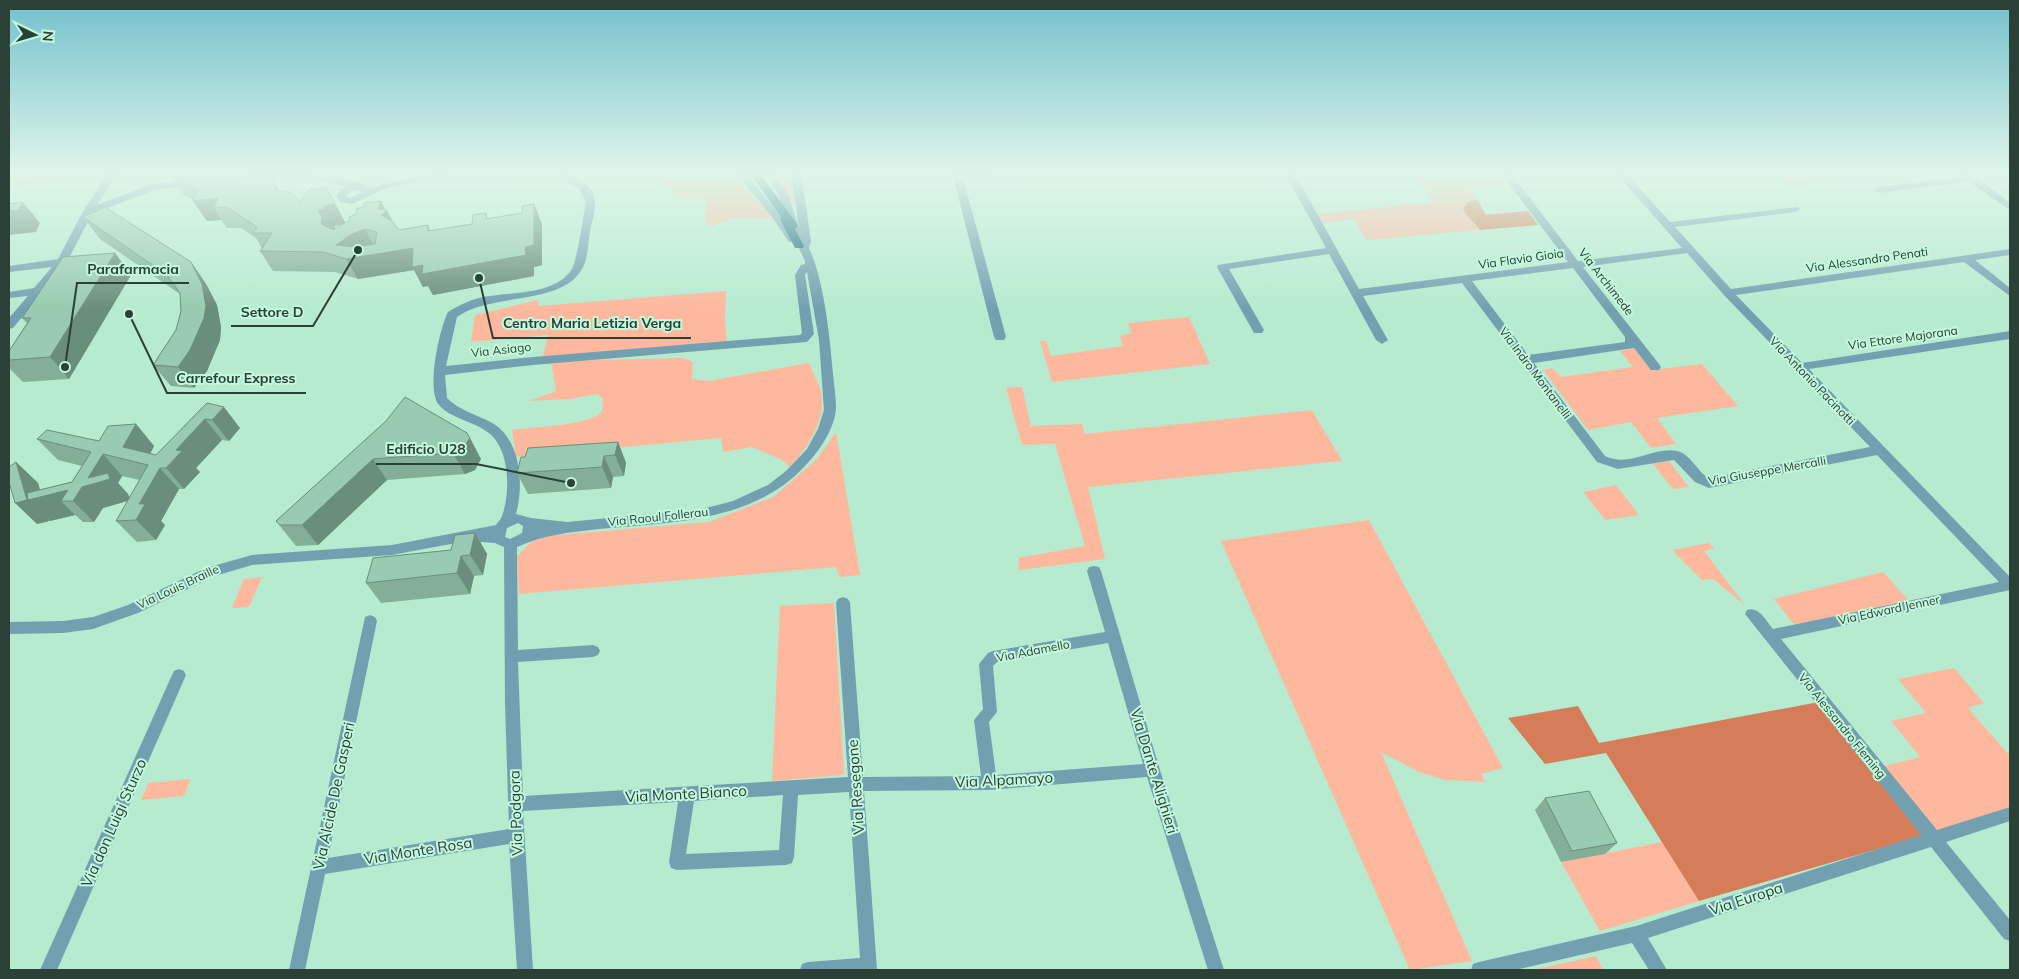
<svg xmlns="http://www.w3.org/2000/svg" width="2019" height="979" viewBox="0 0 2019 979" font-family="Mulish,sans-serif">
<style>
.green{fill:#feb89d}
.forest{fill:#d57d59}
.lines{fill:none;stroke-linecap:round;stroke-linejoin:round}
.minor{fill:#73a0b1;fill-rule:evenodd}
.major{fill:#196981;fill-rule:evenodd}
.wall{fill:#83af98;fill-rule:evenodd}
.shaded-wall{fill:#6a8e7c}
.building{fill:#98cbb1;stroke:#6a8e7c;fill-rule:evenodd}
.labels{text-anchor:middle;stroke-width:4;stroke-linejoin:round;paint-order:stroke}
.street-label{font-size:12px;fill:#2b4036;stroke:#c3f9dd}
.near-street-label{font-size:15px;fill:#2b4036;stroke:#c3f9dd}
.leader{fill:none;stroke:#2b4036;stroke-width:2}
.callout-dot{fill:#2b4036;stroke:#c3f9dd;stroke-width:2}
.callout-label{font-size:14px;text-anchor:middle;font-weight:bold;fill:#2b4036;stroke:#c3f9dd;stroke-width:4;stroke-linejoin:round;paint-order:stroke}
</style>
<rect width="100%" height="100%" fill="#b7ebd0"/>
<g class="green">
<path d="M30,172H101L99,176L9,186V175Z"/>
<path d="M672,172H734L754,199L770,212L771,219L733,218L712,226L705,221L706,199L675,197L671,188L651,179Z"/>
<path d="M771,172H791L794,207Z"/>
<path d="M1414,172H1498L1506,184L1469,187L1486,214L1528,211L1538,225L1366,240L1354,219L1323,223L1317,214L1433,202Z"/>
<path d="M1774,172H1871L1873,174L1789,186Z"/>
<path d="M726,291L725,319L727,345L543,356L548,335L471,342L475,315L538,300V306Z"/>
<path d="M1189,317L1210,364L1052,382L1040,341H1046L1051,356L1123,346L1120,336L1131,333L1128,323Z"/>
<path d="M1634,348L1652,370L1702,364L1738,406L1657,418L1676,444L1651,448L1631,422L1588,430L1543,370L1552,368L1561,377L1633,367L1620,351Z"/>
<path d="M683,358L693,362L692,379L709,381L809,363C812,372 819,383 821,392C827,421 807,447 790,467L780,459L752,447L723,452L721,438L516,457L512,430C535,426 585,427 602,412L603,399L597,394L570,399L529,401L556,391L551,361Z"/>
<path d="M1022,387L1031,426L1082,424L1085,434L1312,410L1342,461L1088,487L1105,559L1019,570L1018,558L1085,546L1055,444L1022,445L1006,388Z"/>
<path d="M836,432L860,575L840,577L836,567L519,594L517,556L530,543L545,536L709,522L773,497L817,459Z"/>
<path d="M1669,461L1689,487L1673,489L1653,464Z"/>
<path d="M1616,485L1639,515L1605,520L1583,492Z"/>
<path d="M1369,520L1503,768L1481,774L1485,782L1445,780L1419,772L1381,752L1472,961L1410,970L1221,541Z"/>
<path d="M1709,543L1714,549L1704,551L1745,605L1713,579L1702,580L1672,550Z"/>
<path d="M1883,572L1910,602L1796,627L1774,599Z"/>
<path d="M262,577L249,607L232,608L244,579Z"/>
<path d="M834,603L844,775L772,781L780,606Z"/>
<path d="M1954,668L1984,703L1968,708L2007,753H2010V807L1934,833L1881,767L1920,757L1891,721L1926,713L1898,679Z"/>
<path d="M191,779L184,796L141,800L148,783Z"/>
<path d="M1662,842L1699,901L1600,931L1561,862Z"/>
<path d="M1596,956L1603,970H1532Z"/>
</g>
<g class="forest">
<path d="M1477,199L1486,215L1528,211L1538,225L1480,230C1474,222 1467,217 1463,209L1467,203Z"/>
<path d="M1819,702L1926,835L1699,901L1606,753L1545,764L1508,718L1578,706L1599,743Z"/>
</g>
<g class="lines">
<g class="minor">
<path d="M108,172H135L115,177L97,205L149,185L192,179L197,182L192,185L154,190L92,214L66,264L13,328L9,329V318L28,296L9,298V292L34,288L52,267L9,272V266L58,259L81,215Z"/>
<path d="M269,172C286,172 359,176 369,188L438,172H460L387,188L352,204L341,202L336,197L341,189L347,186L291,176L240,181L235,178L240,175ZM355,190L362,192L351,198L346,196L348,193Z"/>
<path d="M552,172C568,172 582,177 592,191C599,203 592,219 590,232C588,243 588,260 582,269C561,306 492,292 457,317L446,366L533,357L800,335L802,333L795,275L801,265L805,264V261L796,242H789L772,217L735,172H745L788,225L778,194L763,172H773L788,194L799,228L791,172H801L811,241L809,248C824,280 830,338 833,374C834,385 836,397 836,408C835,429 818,453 804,467C751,523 670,522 599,529C571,532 543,535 517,547L518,650L593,645L598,647L600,651L598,655L593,657L518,662L523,796L848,777L836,603L838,599L843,597L848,599L850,603L863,777L981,776L974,720L983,709L979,664L988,653L993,651L1105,632L1087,571L1089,567L1094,566L1099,567L1101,571L1160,770L1224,970H1208L1147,777L989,790L864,791L877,970H800L802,964L808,962L860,958L849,792L798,795L794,857L792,863L786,865L677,870L671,868L669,862L678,802L523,811L533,970H517L509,844L325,874L305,970H289L365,617L370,615L375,617L377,621L328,858L509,829L505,704L504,547L495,543L467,541L392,555L252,565L215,576L138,613L93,629L63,633L9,634V622L63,621L93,617L128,605L206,568L252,555L392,545L496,525C498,521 500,521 502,516C511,491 510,446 486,431C472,421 450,418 439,405C426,390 439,330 448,312C458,306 467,301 479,298C507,291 554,297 572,269C577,260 584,214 586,201L579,189ZM807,272L819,340L824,410L818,429L807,449L786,471L768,485L733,501L702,509L567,522L531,518L516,514C524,486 521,441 494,424C479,415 459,411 447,398L445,375L533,365L807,342L814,334L805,275ZM518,523L523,526L522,533L510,539L505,537L507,528ZM1108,643L1143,764L996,775L989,722L997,712L993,666L997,662ZM783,795L779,850L686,854L694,801Z"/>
<path d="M952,172H1003L998,175L963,178L1006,337L1004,340H996L994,337Z"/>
<path d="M1284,172H1294L1359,289L1568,262L1500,172H1510L1578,261L1682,248L1615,172H1625L1670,222L1798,207L1800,209L1795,212L1675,227L1731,289L2010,249V255L1975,260L2010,288V296L1964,262L1736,295L1802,363L2010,331V339L1809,369L2010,577V590L1781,639L1937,830L2010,807V821L1946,842L2010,920V941L2004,939L1931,847L1648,938L1667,970H1649L1632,943L1515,970H1471L1473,964L1479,962L1636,926L1921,835L1745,614L1747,610C1759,606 1766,621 1773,629L1999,582L1877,455L1709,488L1695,482L1674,460L1618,469L1597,462L1462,283L1363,296L1388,340L1382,344L1376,340L1329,254L1229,269L1264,330L1262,333H1254L1217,267L1218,265L1326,248ZM1687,253L1724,295L1870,447L1709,478C1697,472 1691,454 1677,451C1653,446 1630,468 1605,456L1534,363L1634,348L1651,370H1659L1661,367L1659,364L1583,267ZM1573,268L1625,337V342L1528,355L1472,281Z"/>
<path d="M1961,172H1969L2010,203V210L1968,181L1880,193L1875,190L1880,187L1962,176Z"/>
<path d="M179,669L184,671L186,675L57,970H40L172,675L174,671Z"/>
</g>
<path class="major" d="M749,172H759L797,224L798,226L795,229L804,246L803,248H795L780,219L781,217Z"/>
</g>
<g class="wall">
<path d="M198,172H253L258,180L274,183L279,191L300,202L346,222L350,220L364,207L381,201L385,210L399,230L428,225L431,231L472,224L486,213L488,219L522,213L534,204L542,224V265L534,267V276L433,295L428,286L423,287L414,270L358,279L335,272L273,271L260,251L262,248L256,238L241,228H227L221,220L207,221L194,200L183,194L169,173L190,176ZM342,224L335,229V226Z"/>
<path d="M83,217L191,262L206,284L217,305L221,327L220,340L207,371L194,388L171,386L153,365L176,330L181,311L180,294L100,239Z"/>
<path d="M115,253L131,275L69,379L23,382L9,368V351L27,323L22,318Z"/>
<path d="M207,403L240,428L229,441L222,440L196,468L200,472L184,489H179L161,521L165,525L156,540L137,542L116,521L128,501L103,508L94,522H83L75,515L50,521L48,519L49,521L37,524L16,462L38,483L40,490L72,482L82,466L58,460L37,439L99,441L136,424L154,446L150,454L156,455ZM122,476L140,480L130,498L128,494L118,483Z"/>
<path d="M386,421L481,459L475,470L465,474L387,480L318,545L296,546L276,521Z"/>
<path d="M618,442L626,463L624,476L613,477L611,488L528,494L517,473L525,457Z"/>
<path d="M475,533L487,554L483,575L474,576L470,594L381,603L366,583L451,550Z"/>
<path d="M1545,798L1617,843L1605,854L1561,862L1535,810Z"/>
</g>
<g class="shaded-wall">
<path d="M247,172H253L261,185L243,180Z"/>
<path d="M274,183L286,204L275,190Z"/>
<path d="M218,198L214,207L221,220L207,221L193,201Z"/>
<path d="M381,201L386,211L387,210L397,230L391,235L378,209Z"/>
<path d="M23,202L40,223L36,232L9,235V211Z"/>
<path d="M335,203L346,224L335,226V229L330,230L321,224L318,210L324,206Z"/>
<path d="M534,204L542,224V265L534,267V276L433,295L428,286L423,287L414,270L358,279L346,259L336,245L352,234L365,229L376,250L525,247Z"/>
<path d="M115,253L131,275L69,379L50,357Z"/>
<path d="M191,262L206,284L217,305L221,327L220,340L207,371L194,388L178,367Z"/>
<path d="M224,407L240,428L229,441L212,420Z"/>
<path d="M205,419L222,440L196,468L200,472L184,489L166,468L176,450Z"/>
<path d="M136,424L154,446L145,464L123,447Z"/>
<path d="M470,438L481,459L475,470L465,474L453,453Z"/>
<path d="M618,442L626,463L624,476L615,455Z"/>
<path d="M103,454L122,476L118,483L128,494L130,500L103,508L94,522L73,501H61L75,515L50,521L48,519L49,521L37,524L15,503L16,462L38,483L42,497L88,478Z"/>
<path d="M604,456L613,477L611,488L602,467Z"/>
<path d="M373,459L387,480L318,545L302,525Z"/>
<path d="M160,468L179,489L161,521L165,525L156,540L136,520L139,504Z"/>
<path d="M475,533L487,554L483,575L470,555Z"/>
<path d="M461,556L474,576L470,594L457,573Z"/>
</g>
<g class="building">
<path d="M198,172H247L243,180L269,179L274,183L275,190L290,192L300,202L310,188L319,189L325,186L335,203L324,206L323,209L318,210L322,218L321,224L333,230L350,220L349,217L357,214L356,209L364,207V203L381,201L378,209L387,210L381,215L392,221L399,230L428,225V231L472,224L473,215L486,213V219L522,213V206L534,204V245L525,247L526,255L422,274L423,265L412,267L413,248L346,259L324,252L260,251L272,233H253L257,227L228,208L214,207L218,198L193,201L198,190L169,173L190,176ZM365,229L377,232L375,244L356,247L336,245L352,234Z"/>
<path d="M23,202L18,210L9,211V204Z"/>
<path d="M105,207L191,262L202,284L206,306L204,318L190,350L178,367L153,365L176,330L181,311L180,293L167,275L83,217Z"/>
<path d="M115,253L50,357L9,360V351L31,318H22L63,257Z"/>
<path d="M405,397L467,433L470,438L463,448L453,453L373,459L302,525H280L276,521L386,421Z"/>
<path d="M207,403L224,407L212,420L205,419L176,450L182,451L166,468H160L139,504H145L136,520L116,521L148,465L103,454L88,478L108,473L110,479L82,487L73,501H61L68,490L28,500L27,493L72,482L91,452L37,439L47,430L99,441L108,426L136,424L123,447L156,455Z"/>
<path d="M618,442L615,455L604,456L602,467L517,473L521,457H525L528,448Z"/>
<path d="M16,462L27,500L15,503L9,482V467Z"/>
<path d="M475,533L470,555L461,556L457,573L366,583L373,558L451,550L455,535Z"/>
<path d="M1589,791L1617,843L1572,851L1545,798Z"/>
</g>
<linearGradient id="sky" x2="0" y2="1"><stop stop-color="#74c0cc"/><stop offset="0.56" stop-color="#dff6ea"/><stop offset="1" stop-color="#dff6ea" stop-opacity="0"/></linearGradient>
<rect width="2019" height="309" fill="url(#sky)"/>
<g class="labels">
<g class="street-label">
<text transform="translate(1521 259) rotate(-8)" y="4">Via Flavio Gioia</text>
<text transform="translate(1867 260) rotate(-8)" y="4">Via Alessandro Penati</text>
<text transform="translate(1606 282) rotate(52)" y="4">Via Archimede</text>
<text transform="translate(1903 338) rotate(-8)" y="4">Via Ettore Majorana</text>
<text transform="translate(501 350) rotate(-6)" y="4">Via Asiago</text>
<text transform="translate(1535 373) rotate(53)" y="4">Via Indro Montanelli</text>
<text transform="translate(1812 381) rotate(46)" y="4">Via Antonio Pacinotti</text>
<text transform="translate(1767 471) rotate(-10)" y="4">Via Giuseppe Mercalli</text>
<text transform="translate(658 517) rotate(-6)" y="4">Via Raoul Follerau</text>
<text transform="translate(178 587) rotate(-25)" y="4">Via Louis Braille</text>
<text transform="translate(1889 610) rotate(-12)" y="4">Via Edward Jenner</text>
<text transform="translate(1033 651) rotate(-11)" y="4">Via Adamello</text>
<text transform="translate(1842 726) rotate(51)" y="4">Via Alessandro Fleming</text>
</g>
<g class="near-street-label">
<text transform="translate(1154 771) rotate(73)" y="5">Via Dante Alighieri</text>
<text transform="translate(1004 780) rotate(-3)" y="5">Via Alpamayo</text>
<text transform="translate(856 787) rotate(-94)" y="5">Via Resegone</text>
<text transform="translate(686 794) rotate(-3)" y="5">Via Monte Bianco</text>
<text transform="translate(334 796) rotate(-78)" y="5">Via Alcide De Gasperi</text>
<text transform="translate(516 813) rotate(-92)" y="5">Via Podgora</text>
<text transform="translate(114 823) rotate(-66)" y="5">Via don Luigi Sturzo</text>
<text transform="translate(418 851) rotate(-9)" y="5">Via Monte Rosa</text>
<text transform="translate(1746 899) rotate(-18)" y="5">Via Europa</text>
</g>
</g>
<path class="leader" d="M65 367L77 283H189M358 250L313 326H231M479 278L493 338H691M129 314L167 393H306M571 483L476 464H376"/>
<g class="callout-dot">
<circle cx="65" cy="367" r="5"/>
<circle cx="358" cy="250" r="5"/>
<circle cx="479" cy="278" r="5"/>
<circle cx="129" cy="314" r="5"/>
<circle cx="571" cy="483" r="5"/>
</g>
<g class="callout-label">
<text x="133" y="274">Parafarmacia</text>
<text x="272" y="317">Settore D</text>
<text x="592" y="328">Centro Maria Letizia Verga</text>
<text x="236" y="383">Carrefour Express</text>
<text x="426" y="454">Edificio U28</text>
</g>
<rect width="2019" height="979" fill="none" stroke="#2b4036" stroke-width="20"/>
<g transform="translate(35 35) rotate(95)" stroke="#c3f9dd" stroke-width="4" paint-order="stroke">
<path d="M0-4L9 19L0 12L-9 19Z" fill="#2b4036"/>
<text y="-8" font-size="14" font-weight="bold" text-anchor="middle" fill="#2b4036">N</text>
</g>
</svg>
